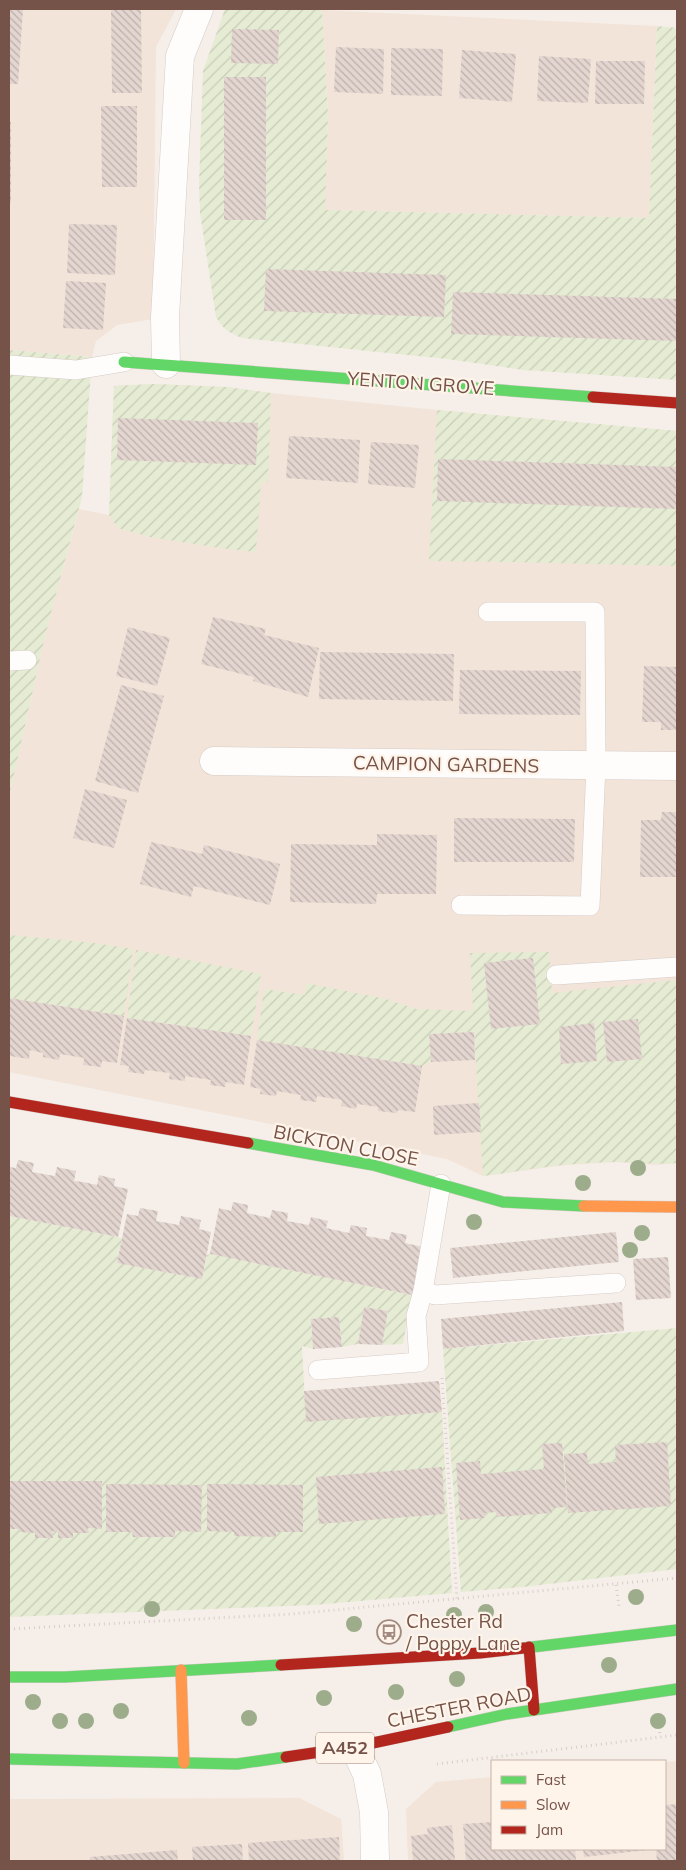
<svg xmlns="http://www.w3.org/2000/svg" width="686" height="1870" viewBox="0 0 686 1870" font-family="Mulish,sans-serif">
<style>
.residential{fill:#f2e4d9}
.garden{fill:url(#garden-furrows);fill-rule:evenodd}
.building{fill:url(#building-back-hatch)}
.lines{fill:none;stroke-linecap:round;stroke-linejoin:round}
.lane-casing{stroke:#d5cbc6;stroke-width:20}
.street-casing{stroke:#d5cbc6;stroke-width:29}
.fast-casing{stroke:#d5cbc6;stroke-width:12}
.slow-casing{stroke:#d5cbc6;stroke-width:12}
.jam-casing{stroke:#d5cbc6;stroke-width:12}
.path{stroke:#d8cdc9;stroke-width:3;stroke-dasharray:1 4;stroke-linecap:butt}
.lane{stroke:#fefdfc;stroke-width:19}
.street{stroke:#fefdfc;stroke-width:28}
.fast{stroke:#63d668;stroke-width:11}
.slow{stroke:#ff974d;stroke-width:11}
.jam{stroke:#b3261e;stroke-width:11}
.tree{fill:#9dac8b}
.labels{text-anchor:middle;stroke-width:4.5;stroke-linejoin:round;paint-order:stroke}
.shield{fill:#fff4e9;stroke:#9e8379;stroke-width:1}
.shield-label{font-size:18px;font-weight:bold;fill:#755349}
.street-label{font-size:19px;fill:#755349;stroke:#fff4e9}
.poi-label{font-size:19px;fill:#755349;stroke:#fff4e9;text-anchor:start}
</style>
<defs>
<pattern id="garden-furrows" width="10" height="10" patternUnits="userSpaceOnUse" patternTransform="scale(1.25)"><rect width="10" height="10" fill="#e5ecd3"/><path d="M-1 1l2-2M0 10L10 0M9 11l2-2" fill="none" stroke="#c8ccb7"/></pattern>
<pattern id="building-back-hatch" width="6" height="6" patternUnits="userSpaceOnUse" patternTransform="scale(1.25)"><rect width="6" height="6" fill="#e3d6d0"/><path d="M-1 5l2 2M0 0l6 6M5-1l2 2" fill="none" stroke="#bdb0ab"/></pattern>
</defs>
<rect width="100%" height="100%" fill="#f6efe9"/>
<g class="residential">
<path d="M9,9H176L156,47L153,319L117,325L96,341L92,357L9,350Z"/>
<path d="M322,10L657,26L649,218L324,210L328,115Z"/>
<path d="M154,384L227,387L271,393L437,410L677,431V1163L657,1165L616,1162L565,1165L483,1176L447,1159L9,1072V946L10,935H9V797L46,632L79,509L109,515L114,386Z"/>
<path d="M677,1761V1861H408L406,1809L436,1782L492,1777V1849H665V1762Z"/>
<path d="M299,1798L341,1819L344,1861H9V1799Z"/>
</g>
<g class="garden">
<path d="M225,9L322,10L328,115L325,210L649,218L657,26L677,28V380L524,370L447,359L242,338C229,333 223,329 216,317L200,213L199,183L203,71ZM224,183H266L224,219Z"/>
<path d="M9,350L92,357L82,497L46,632L9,797Z"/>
<path d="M154,384L227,387L271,393L268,482H261L256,552L220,548L150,537L118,528L109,515L114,386Z"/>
<path d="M437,410L677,431V566L511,562L429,561Z"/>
<path d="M10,935L95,943L133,949L124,1016L9,998Z"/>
<path d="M136,950L261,974L251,1036L127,1018Z"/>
<path d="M549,952L552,993L677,980V1163C656,1165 637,1162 616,1162C571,1162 527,1170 483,1176L474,1032L430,1034L431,1062L422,1066L257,1040L264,989L305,995L306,983L386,999L416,1009L473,1011L470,953Z"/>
<path d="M9,1216L122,1238L117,1263L202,1279L207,1255L210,1254L412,1295L403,1344L382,1345L388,1311L364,1307L358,1344L342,1347L339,1317L311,1320L313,1349L302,1346L306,1421L442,1412L452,1593L314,1605L9,1617Z"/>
<path d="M677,1328V1569L523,1587L461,1592L443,1349Z"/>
</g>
<g class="building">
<path d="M9,9H23L18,84H9Z"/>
<path d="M111,9H141L142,93H112Z"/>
<path d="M232,29L279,30L278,64L231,63Z"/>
<path d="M336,47L384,49L383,94L334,92Z"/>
<path d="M391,48L443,49L442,96L391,95Z"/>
<path d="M462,50L516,54L512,102L459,98Z"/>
<path d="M539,56L591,59L588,103L537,101Z"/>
<path d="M596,61H645L644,104H595Z"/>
<rect x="224" y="77" width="42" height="143"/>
<path d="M101,106H137V187H102Z"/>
<rect x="9" y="122" width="2" height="81"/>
<path d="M69,224L117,225L115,275L67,273Z"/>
<path d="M266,269L446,275L444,317L264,311Z"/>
<path d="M66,281L106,283L103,330L63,328Z"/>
<path d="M453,292L677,299V341L451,334Z"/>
<path d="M118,418L258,423L256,465L117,460Z"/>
<path d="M289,436L360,440L358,483L286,478Z"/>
<path d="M371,442L419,445L415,488L368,484Z"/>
<path d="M438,459L677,467V509L437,501Z"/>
<path d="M213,617L266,629L264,635L319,648L308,697L253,681L254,677L201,664Z"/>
<path d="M128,627L170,638L157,686L116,676Z"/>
<path d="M320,652L454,654L453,701L319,699Z"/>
<path d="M644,666L677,667V730H661V722H642Z"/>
<path d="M460,670L581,671L580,715L459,714Z"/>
<path d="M121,685L164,696L138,793L95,781Z"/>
<path d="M85,789L127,800L114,848L73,838Z"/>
<path d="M662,812H677V877H640L641,820H661Z"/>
<path d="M454,818L575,819L574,862H454Z"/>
<path d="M377,834L437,835L436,894H377L376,904L290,902L291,844L377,845Z"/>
<path d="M151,842L202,854L204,845L280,864L270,905L194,886L191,897L140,884Z"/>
<path d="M533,958L540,1024L491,1029L484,963Z"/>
<path d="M9,998L124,1016L117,1063L102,1061L101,1067L83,1065L84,1058L60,1054L59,1060L43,1057V1053L30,1050L29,1059L10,1056Z"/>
<path d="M127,1018L251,1036L244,1085L226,1082L225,1087L210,1085L211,1080L185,1076V1081L169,1079L170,1073L145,1070L144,1074L128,1072L129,1066L120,1065Z"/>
<path d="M638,1019L642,1059L607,1062L603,1022Z"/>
<path d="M594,1023L597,1061L561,1064L559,1027Z"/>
<path d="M474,1032L475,1060L431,1062L429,1034Z"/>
<path d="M257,1040L422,1066L415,1112L398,1110L397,1113L378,1111V1107L357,1104L356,1109L341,1106L342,1100L317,1096L316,1102L300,1100L301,1095L277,1091L276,1096L260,1094L261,1089L250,1087Z"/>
<path d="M479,1103L481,1132L434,1135L433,1106Z"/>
<path d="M18,1160L34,1163L32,1172L43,1174L55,1176L57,1167L76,1171L74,1181L83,1182L97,1185L99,1175L115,1179L114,1186L128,1189L118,1237L9,1216V1167L16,1168Z"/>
<path d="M233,1202L248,1205L247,1213L270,1218L272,1210L288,1213L287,1221L309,1225L311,1217L328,1221L326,1228L349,1233L351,1225L367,1228L366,1236L389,1240L391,1232L407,1235L405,1243L423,1247L412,1295L210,1254L219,1208L231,1211Z"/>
<path d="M140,1208L158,1211L156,1221L168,1223L179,1225L181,1216L201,1220L199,1229L211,1232L202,1279L117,1263L127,1214L138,1216Z"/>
<path d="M616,1232L619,1262L453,1278L450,1248Z"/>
<path d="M668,1257L671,1298L636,1300L633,1259Z"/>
<path d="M622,1302L624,1331L443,1349L441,1319Z"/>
<path d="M364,1307L388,1311L382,1345L358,1344Z"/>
<path d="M339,1317L342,1347L313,1349L311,1319Z"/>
<path d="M439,1381L442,1412L306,1422L304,1391Z"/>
<path d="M667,1442L671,1506L568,1513L564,1454L587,1453L588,1464L616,1462L615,1445Z"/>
<path d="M562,1443L567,1507L551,1508L552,1513L497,1517L496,1512L485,1513V1518L460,1520L456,1463L480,1461L481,1474L544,1469L542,1444Z"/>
<path d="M442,1467L445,1514L319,1524L316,1477Z"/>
<path d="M9,1481H102V1529L88,1528L89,1533H73V1538H58V1532L52,1531L53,1538H35V1533L20,1532V1529H9Z"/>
<path d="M106,1484L202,1485L201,1532L175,1531V1537H133L132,1532H106Z"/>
<path d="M207,1484L303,1485V1532H276V1537L234,1536V1532L207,1531Z"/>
<path d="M677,1804V1860L657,1861L656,1849H665V1805Z"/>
<path d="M492,1822V1849H575L576,1861H466L463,1824Z"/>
<path d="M452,1825L455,1861H413L411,1836L428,1834L427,1828Z"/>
<path d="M339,1837L340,1861H249L248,1843Z"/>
<path d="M242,1844L243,1861H193L192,1847Z"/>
<path d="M583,1849H647L648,1850L584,1857Z"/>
<path d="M177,1850L178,1861H90V1857Z"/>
</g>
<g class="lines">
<g class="lane-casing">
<g id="lane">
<path d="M9,365L76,370L124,362"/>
<path d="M9,661L27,660"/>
<path d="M461,905L590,906L596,765L595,612H488"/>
<path d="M556,975L677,967"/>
<path d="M423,1291L435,1295L616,1283"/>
<path d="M318,1370L419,1362L416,1316L423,1291L441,1184"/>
</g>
</g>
<g class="street-casing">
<g id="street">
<path d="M166,364L165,317L180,56L199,9"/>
<path d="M214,761L677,766"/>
<path d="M354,1747L367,1774L374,1812L375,1861"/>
</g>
</g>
<g class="fast-casing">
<g id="fast">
<path d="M124,362L593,397"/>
<path d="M248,1143L373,1165L503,1202L584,1206"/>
<path d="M524,1648L677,1630"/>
<path d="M9,1677H65L281,1665"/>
<path d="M448,1727L507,1714L677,1689"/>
<path d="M9,1759L237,1764L286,1757"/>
</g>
</g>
<g class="slow-casing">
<g id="slow">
<path d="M584,1206L677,1207"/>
<path d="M181,1670L184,1763"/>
</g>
</g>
<g class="jam-casing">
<g id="jam">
<path d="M593,397L677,403"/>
<path d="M9,1102L248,1143"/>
<path d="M529,1647L534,1710"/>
<path d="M281,1665L480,1653L524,1648"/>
<path d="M286,1757L354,1747L448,1727"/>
</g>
</g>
<g class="path">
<path d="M442,1378L457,1599"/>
<path d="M616,1585L619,1606"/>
<path d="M9,1629L292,1614L677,1578"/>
<path d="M659,1722L660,1737"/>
<path d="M437,1764L677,1735"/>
</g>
<use href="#lane" class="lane"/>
<use href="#street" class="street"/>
<use href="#fast" class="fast"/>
<use href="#slow" class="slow"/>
<use href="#jam" class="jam"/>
</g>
<g class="tree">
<circle cx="638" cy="1168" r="8"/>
<circle cx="583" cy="1183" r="8"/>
<circle cx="474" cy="1222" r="8"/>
<circle cx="642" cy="1233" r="8"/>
<circle cx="630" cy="1250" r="8"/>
<circle cx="636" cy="1597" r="8"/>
<circle cx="152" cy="1609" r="8"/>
<circle cx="486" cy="1612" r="8"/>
<circle cx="454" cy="1615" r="8"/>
<circle cx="354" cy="1624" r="8"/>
<circle cx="609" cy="1665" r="8"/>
<circle cx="457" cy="1679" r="8"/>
<circle cx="396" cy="1692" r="8"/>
<circle cx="324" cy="1698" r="8"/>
<circle cx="33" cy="1702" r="8"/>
<circle cx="121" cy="1711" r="8"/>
<circle cx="249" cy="1718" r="8"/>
<circle cx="60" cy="1721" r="8"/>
<circle cx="86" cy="1721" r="8"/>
<circle cx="658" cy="1721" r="8"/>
</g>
<defs>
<g id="bus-ring" transform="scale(1.25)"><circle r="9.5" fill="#fff4e9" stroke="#a28a81" stroke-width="1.5"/><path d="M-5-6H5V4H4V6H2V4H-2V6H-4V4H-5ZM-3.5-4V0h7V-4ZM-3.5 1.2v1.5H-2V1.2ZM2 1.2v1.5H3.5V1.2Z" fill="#a28a81"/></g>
</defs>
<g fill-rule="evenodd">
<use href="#bus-ring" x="389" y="1632"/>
</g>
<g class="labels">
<rect class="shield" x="316" y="1732.5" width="58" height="31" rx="4"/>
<g class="shield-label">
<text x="345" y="1754">A452</text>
</g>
<g class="street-label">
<text transform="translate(421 383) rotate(4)" y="7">YENTON GROVE</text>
<text transform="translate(446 764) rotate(1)" y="7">CAMPION GARDENS</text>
<text transform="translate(346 1145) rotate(11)" y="7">BICKTON CLOSE</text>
<text transform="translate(459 1707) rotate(-11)" y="7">CHESTER ROAD</text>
</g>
<g class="poi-label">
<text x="406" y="1628">Chester Rd<tspan x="406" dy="22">/ Poppy Lane</tspan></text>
</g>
</g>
<rect width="686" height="1870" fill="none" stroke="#755349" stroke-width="20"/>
<rect x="491" y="1760" width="175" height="90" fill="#fff4e9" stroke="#c8b4a9"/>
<rect x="501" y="1776" width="25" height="8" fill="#63d668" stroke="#c8b4a9"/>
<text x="536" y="1785" font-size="15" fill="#755349">Fast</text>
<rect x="501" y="1801" width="25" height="8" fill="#ff974d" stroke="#c8b4a9"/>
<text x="536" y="1810" font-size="15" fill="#755349">Slow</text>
<rect x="501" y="1826" width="25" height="8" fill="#b3261e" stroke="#c8b4a9"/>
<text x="536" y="1835" font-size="15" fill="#755349">Jam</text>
</svg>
